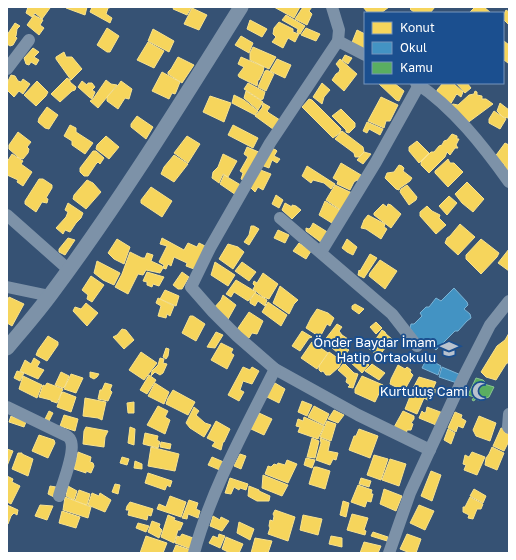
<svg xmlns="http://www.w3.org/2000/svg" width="516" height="560" viewBox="0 0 516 560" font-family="'Golos Text',sans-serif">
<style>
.homes{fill:#f6d55c;stroke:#f9e28d}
.schools{fill:#4393c3;stroke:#7bb3d5}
.public{fill:#5aae61;stroke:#8cc690}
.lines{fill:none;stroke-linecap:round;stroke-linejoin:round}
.minor{stroke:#7d92a8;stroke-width:12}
.tertiary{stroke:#7d92a8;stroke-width:15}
.labels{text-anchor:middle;stroke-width:4;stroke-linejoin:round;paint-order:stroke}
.poi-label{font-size:13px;fill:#fff;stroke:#1b4f8f;text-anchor:end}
</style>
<rect width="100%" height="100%" fill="#365274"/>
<g class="homes">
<path d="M28,7H48L50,8L42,19L35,13L32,17L26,13Z"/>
<path d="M66,7H87L85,15L66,8Z"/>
<path d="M92,7H113L108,8L106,14L112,18L110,23L90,12Z"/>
<path d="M174,7H189L191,8L187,15L173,9Z"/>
<path d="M274,7H300L294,18Z"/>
<path d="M303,7H312L309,11L312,14L307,25L295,19Z"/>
<path d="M363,7H389L381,13H368Z"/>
<path d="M412,7H435L430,13H415L410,9Z"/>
<path d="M475,7H484L491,13H469Z"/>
<path d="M192,8L207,15L199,30L184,24Z"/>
<path d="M506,10L509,12V25L503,19V16Z"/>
<path d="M34,15L43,20L40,25L44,28L39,35L27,25Z"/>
<path d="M286,15L305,26L300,34L297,32L298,29L282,20Z"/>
<path d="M250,20L267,29L262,37L247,29Z"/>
<path d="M279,22L293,29V32L299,34L295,42L288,38L283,48L272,42L276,37L273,34L274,28Z"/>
<path d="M15,23L20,26L17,29L16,36H15L17,38L13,45L10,46L7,44V35Z"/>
<path d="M107,28L119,36L110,52H107L97,45Z"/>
<path d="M306,28L320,34L316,41L301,35Z"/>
<path d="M153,29L174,41L169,52L148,41Z"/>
<path d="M357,30L365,34V50L351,45Z"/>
<path d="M241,36L253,43L249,53L235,45Z"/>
<path d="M504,41L509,45L508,63L504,60L503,61Z"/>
<path d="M148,42L164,51L154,68L137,60Z"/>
<path d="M253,47L276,57L269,69L250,60V53Z"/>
<path d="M33,48L39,52L34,57L39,60L36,65L31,62L29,65L26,64L24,58Z"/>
<path d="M64,52L66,57H72L82,69L71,80L56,59V57Z"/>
<path d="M345,55L352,58L348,64L342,60Z"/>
<path d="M178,57L194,65L182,83L168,74V72L171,69Z"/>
<path d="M241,57L264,67L263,72L259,80H258L257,86L239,77L238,75L244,67L238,64Z"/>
<path d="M277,59L291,65L285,78L270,71Z"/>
<path d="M340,59L357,74L344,91L332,80L336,74L339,72L340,69L336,64Z"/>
<path d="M267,70L274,74L266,91L258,87L265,71Z"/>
<path d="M162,72L180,82L176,92L175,94L172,93L169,99L152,91Z"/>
<path d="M11,75L15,76L18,81L21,82L23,79L30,84L23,94L19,91L14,97L7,90L8,81Z"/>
<path d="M67,78L70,80V82L76,87L75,90L72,91L60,102L51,94Z"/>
<path d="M106,80L111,84L117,85L98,108L90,101L93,99Z"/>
<path d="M37,81L48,92L46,96L36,106L24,95Z"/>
<path d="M82,81L87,85L88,83H92L95,87L92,90L95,92L92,99L89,97L78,87Z"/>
<path d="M121,81L132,89L129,99L125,98L118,109L107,101V97L119,84Z"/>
<path d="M248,83L265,92L263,99L261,100L244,89Z"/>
<path d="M322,83L330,90L324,97L322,104L313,97Z"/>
<path d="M378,83H394L404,91L399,101L396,100Z"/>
<path d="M443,83H453L463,92L461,97L457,94L456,95L450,105L437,93V90Z"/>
<path d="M456,83H467L471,88L465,93Z"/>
<path d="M246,91L263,102L258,110L244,98Z"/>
<path d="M475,91L477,92V95L482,96V99H486L493,104L466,124L450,106L453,104L458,105L469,95L474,94Z"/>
<path d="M234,95L244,100L258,111L255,115L232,103Z"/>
<path d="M210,96L231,103L224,122L203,112Z"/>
<path d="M381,97L398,105L390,121H386L384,128L368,121Z"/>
<path d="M309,99L312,100L341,129L340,133L333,138L302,107Z"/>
<path d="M263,103L270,107L267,111L269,113L283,122L277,132L255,116L262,108Z"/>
<path d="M500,103L509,110L508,118L503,117L497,111Z"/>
<path d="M47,107L58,115L49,129L45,128L38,122L39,118Z"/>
<path d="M341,109L355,123V127L349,133L346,132V130L332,116Z"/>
<path d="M494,111L506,119L500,129L489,123V119Z"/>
<path d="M137,116L153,127L146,139L131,127V124Z"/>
<path d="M367,122L383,129L380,135L369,129L367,133L363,131Z"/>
<path d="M70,125L76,128V132L93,143L85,154L72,145V141L64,136Z"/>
<path d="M233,125L258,138L253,148L228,135Z"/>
<path d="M342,131L363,147L364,152L359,157H355L354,153L335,139Z"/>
<path d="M18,132L31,142L27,147L29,149L28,153L23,159L19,158L9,149V145Z"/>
<path d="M452,134L457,136V139H459L456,145L458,148H455L450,155L447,152L445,157L429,173L421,165V162L431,152H434L439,146L442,145L444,141L447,140Z"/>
<path d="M106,136L119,147L109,159L96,149L97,145Z"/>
<path d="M187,136L200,144L188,163L174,153Z"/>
<path d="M417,141L429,153L419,163L409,151V147Z"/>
<path d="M505,143L509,145L508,171L504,169V164L494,158Z"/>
<path d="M247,147L261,153L247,182L241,179L243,173L240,171L248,157L244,154Z"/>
<path d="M269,147L276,150L277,151L274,156L280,159L277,163L272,160L269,168L261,165Z"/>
<path d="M93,151H96L104,158L100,164L98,162L96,164L88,176H84L80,172V168Z"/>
<path d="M364,152L371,154L363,164L357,160Z"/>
<path d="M12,154L23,161L21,164L32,172L23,186L17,182L18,180L7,175V162Z"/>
<path d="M223,154L237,161L228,177L223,174L219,183L212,178L213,172L218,167Z"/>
<path d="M174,155L188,164L174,182L161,174L164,167Z"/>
<path d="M448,159L450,163H454L463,172L448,187L435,173V171Z"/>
<path d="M341,163L361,175L359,181L357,180L354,182L350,190L337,184L338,181L333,178Z"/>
<path d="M399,165L402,166L404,168L403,171L412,178L410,181L400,188L399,190L396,189L385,178L387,173L394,172Z"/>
<path d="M307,166L335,184L331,189L324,183L313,180L311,183L302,176Z"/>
<path d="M258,169L271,174L263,190L258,187L255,192L250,187Z"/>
<path d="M224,175L244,187L239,197L220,184Z"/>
<path d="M39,179H43L52,185V188L46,198L48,199L47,203L42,202L36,212L25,204V201Z"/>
<path d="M87,180L93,183L101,192L86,209L73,199L74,195Z"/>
<path d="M467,182L484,199L473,212L462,203L455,194Z"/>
<path d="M335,185L352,193L342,211L326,200Z"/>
<path d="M407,185L417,197L416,200L409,205L400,192L401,189Z"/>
<path d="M151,187L172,201L162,217L141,203V200Z"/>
<path d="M276,195L283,200L279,208L272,204Z"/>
<path d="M449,196L457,203L447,215L439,206Z"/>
<path d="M325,201L341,211L335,225L319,215Z"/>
<path d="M68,203L83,213L81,218L76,223L70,232L65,230L63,234L56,228L66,217L68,212L65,210Z"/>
<path d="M285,203L292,207V205L296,206L301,210L292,219L282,210Z"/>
<path d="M383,204L387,207L388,204L391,205L401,214L391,228L374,215V213Z"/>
<path d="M427,206L432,211L440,215L439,218L446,225L436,234L420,216V212Z"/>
<path d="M368,215L385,224L384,227L387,229L381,239L366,229L361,228L364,220Z"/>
<path d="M313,223L329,233L322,243L306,231V228L309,229L311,227Z"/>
<path d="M460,224L475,237L458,255L445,243L447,238L450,236Z"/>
<path d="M251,226H254L259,229L249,245L244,242L249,235Z"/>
<path d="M278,230L289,235L285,243L274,238Z"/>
<path d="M68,238L75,240L65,255L59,252V249Z"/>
<path d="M162,238L184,250L188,243L197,247L199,243L207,247L194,269L186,266L187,263L174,257L171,266L168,264L166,269L163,268L164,265L159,262L167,246L160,244Z"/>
<path d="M117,239L130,247L124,264L114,259L108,253Z"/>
<path d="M347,239L357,247L353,255L347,252L342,248Z"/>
<path d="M481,239L499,253L497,257L481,274L466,259V255Z"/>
<path d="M299,243L311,251L306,259L293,251Z"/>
<path d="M228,244L238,247L244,252L233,269L219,259Z"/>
<path d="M509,249V271L498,263Z"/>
<path d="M130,252L142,258H145L147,253L153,255L151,261L162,266L163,268L160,273L146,270L143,275L138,274L128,294L115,287L122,274Z"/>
<path d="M370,254L377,258L364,278L358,275L359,270L360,271Z"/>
<path d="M380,260L397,271L385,289L369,276L370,273Z"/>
<path d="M97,261L120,273L114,285L103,280L94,273Z"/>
<path d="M215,262L235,275L228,286L211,275Z"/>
<path d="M242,262L256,272L249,281L235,271Z"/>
<path d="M147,272L164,277L159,286L153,284L152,287L147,285V282L143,281Z"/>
<path d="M182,272L189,277L182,289H178L173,285Z"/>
<path d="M263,273L278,284L269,299L263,297L253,289L255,286L253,284L254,281L257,283Z"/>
<path d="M91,276L104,285L92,302L87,299L88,295L82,290Z"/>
<path d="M236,280L256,292L248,301L234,292L231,297L226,294Z"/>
<path d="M280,286L298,300L294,304L289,314L273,303Z"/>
<path d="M165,290L179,296L176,306L160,299Z"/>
<path d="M255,293L267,300L265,306L258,301L255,306L250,303V300Z"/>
<path d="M223,295L236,305L227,321L213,309L221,300Z"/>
<path d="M9,297L24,304L12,326L7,323V302Z"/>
<path d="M158,298L174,306L170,316L167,314L166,318L158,316L161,306L156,303Z"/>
<path d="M268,302L287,315L281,326L262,312Z"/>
<path d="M86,303L98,313L87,326L73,311L75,307L81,309Z"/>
<path d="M355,304L364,309L359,314L352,309V306Z"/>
<path d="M317,309L328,313L334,318L330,326L327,324L320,337L306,328L311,318Z"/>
<path d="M249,312L263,321L257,334L252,333L249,338L240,334L236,331Z"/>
<path d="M190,316H193L205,324L196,341L182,333Z"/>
<path d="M376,322L382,328L376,334L370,327Z"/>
<path d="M337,324L342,327L339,331L342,335L331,346H329L324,341Z"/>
<path d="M122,329L126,330L134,340L124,349L113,337L117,335Z"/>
<path d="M382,330L385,332L386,334L392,339L379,356L368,348L369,346L374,342Z"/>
<path d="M302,331L312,337L309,338L300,351L292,346Z"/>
<path d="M216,332L223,335L215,348L207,347Z"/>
<path d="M509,333V362L506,364L496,380L486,377L481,372L497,346L505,340Z"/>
<path d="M342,335L348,339L344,347L349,350L343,357L332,348Z"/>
<path d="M48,336L58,342V345L47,361L36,355L38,350Z"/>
<path d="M312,342L328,353L317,369L301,358Z"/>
<path d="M221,343L233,349L231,353L234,355L227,369L211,360Z"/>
<path d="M166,348L169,349L168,356L166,359L163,357Z"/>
<path d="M141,352L157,363L144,380L129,370Z"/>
<path d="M329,352L342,361L339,367L330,375H326L323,371L321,372L319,370V366Z"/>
<path d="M356,353L369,365L362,373L350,362L349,359Z"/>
<path d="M34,358L40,362L37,367L44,370L38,379L20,371L25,360L31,364Z"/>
<path d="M160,358L164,359L163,363L167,364L163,373L160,375L155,372L151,376L152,371L158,365Z"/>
<path d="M344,363L354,373L358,374L353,388L348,387L350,385L346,382L347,378L338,370Z"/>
<path d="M372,364L385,373L379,380L365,371Z"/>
<path d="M398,365L405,369L407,367L411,370L410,372L413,375L404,391L390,384L391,379Z"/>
<path d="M243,367L250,370L252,367L259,371L252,384L243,381L240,390L244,392L239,401L228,395Z"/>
<path d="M17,371L24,373L20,381L14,378Z"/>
<path d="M61,372L69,376L65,386L63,388L55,385Z"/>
<path d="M90,372L99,374L97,377L94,379L90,377Z"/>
<path d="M71,374L83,378L76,393L64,389Z"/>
<path d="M149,375L156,380L147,394L140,390Z"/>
<path d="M23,376L42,385L37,398L19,389Z"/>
<path d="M362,376L383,385L375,402L355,393V389Z"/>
<path d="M419,377L436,382L433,389L436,390L434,395L431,394L428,400L411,392Z"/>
<path d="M47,383L63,389L57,403L51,401V400L39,397L43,385L45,386Z"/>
<path d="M105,383L112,385L110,390L112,392L108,401L98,399L100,390H102Z"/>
<path d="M155,383L169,392L164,404L148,396Z"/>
<path d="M275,383L285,389L279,403L267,397Z"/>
<path d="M173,390L195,402L188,415L166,404L168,398Z"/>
<path d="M63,392L76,397L71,412L57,407L61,394Z"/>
<path d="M411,394L424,398L417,414L405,409Z"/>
<path d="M85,398L106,402L102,420L98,418L83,416Z"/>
<path d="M302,401L312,405L307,416L298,412Z"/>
<path d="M134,402V413H128L127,403Z"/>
<path d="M158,406L168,411L165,417L170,420L165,434L147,425Z"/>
<path d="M314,406L329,414L324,425L308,417Z"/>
<path d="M194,407L199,411L196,415L205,423L211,425L204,437L190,428L186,423Z"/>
<path d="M427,407L443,413L441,416L439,415L436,425L419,418L422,411L424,413L426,412Z"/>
<path d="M334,410L344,415L338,423L328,419Z"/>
<path d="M49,411L53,413L49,421L45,419Z"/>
<path d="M403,411L414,416V419L411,423L413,424L411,430H407L406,435L393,429Z"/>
<path d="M455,412L462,415L461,418L466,421L463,428L458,426L456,432L448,428Z"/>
<path d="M259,413L272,419L264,435L251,429Z"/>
<path d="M64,415L78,419L75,431L60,426Z"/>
<path d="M11,416L26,422L24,427L9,422Z"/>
<path d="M479,416L496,423L490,441L476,436L473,430Z"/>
<path d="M304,417L324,426L318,439L298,432L300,427L296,426L298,419L303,421Z"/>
<path d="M216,421L230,429L224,442H223L221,450L212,446L215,442L207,438Z"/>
<path d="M327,421L336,424L331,441L320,437Z"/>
<path d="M86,427L108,431L105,437L104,447L83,444L84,431Z"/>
<path d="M130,427L135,429L134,445L128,443Z"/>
<path d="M501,428L505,429V433L509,434V441L504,451L493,446Z"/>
<path d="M359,429L378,436L370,458L349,450L354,436H356Z"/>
<path d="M448,429L455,433L451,444L444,440Z"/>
<path d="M145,433L158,436L157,440L160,442L158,448L143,444Z"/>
<path d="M39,435L54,440L55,443L48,458L32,451Z"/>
<path d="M312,438L319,441L315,458L307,457Z"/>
<path d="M320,438L330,442L328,451L338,453L336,460L333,459L330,465L316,460L321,443Z"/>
<path d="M161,442L171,444L170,449L160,447Z"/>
<path d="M151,447L179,454L175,471L148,466Z"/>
<path d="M492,447L504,453L497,470L485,465L486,458L489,454Z"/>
<path d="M7,449L13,451L7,466Z"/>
<path d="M78,452L91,457L90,462L93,463L94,466L91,473L86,471V473L74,469Z"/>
<path d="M472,452L485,457L477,475L464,470L466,465L463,464L465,455L469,457Z"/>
<path d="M18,453H22V454L33,459L28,476L12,469Z"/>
<path d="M240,454L246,456L241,469L234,466Z"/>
<path d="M374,455L388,459L381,480L367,475Z"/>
<path d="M122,457L129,459L127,465L120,463Z"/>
<path d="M212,457L226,463L222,471L208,465Z"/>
<path d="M306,458L315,460L312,468L304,465Z"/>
<path d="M390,459L406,464L399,486L382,480Z"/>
<path d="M287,460L297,464L288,483L265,474L268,466L271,467L274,464L277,465L278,463L285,465Z"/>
<path d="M135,461L142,464V469L134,468Z"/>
<path d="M314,467H317L330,471L325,489L309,484Z"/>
<path d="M431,471L441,475L432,501L421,496Z"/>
<path d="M148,473L172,481L170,487L167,485L165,490L145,483Z"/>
<path d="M263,475L288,485L282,496L262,488Z"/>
<path d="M7,476L13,479L12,482L20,486L11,504L7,502Z"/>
<path d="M230,478L248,484L246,490L240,488L239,490L234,487L231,494L225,493Z"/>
<path d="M361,478L371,481L369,487L359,484Z"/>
<path d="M115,484L120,485L118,494L112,492Z"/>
<path d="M358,485L372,490L371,494H373L371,502L367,501L365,507L351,502Z"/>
<path d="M50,486L56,487L54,497L48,494Z"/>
<path d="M68,486L77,491L74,500L66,496Z"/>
<path d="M249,486L259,490V491L270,496L269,501H257L248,496Z"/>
<path d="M384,489L402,496L396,511L380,504Z"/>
<path d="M474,489L486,496L483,503L470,496Z"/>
<path d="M79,490L90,494L87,505L75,501Z"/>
<path d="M92,493L99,496L100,493L111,500L105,512L88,505Z"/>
<path d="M170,496L186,502L181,517L157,509L159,504L166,507Z"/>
<path d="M65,497L91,507L88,518L63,510Z"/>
<path d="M470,497L483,504L481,509H477L473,519L468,518L469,515L463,512V507H465Z"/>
<path d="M189,500L198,503L196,509L200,511L198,518L188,514L187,519L182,518Z"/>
<path d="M343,501L349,503L346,517L340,515Z"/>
<path d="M130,502L153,509L151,516L148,515L147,520L128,515L129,510H126L127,506Z"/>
<path d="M7,505L18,510L17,515L14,513L11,516L8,524L7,523Z"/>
<path d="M40,505L53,506L47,520L35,516Z"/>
<path d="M419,505L434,511L425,530L410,523Z"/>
<path d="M275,510L295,517L288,541L268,534L270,528L269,526L270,520L273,521L274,516L273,514Z"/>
<path d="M62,511L80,517L76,528L59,523Z"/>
<path d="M352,514L368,518L364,530L366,531L365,535L347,530Z"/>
<path d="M168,515L175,518L174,520L183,523L180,530H178L174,543L161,537Z"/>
<path d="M303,515L322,519L318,535L300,530Z"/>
<path d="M213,516L220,520L221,517L229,521L222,531L210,526Z"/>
<path d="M152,521L160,524L159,527L162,530L159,538L148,532Z"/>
<path d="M239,522L254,529L250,540L237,533Z"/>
<path d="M138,523L149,526L146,532L136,528Z"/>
<path d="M373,532L388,537L387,541L371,536Z"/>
<path d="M182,534L196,539L191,549L175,543L177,536L180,537Z"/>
<path d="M219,534L225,536L220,548L209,543L213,536L218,538Z"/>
<path d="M407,534L421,539L416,553H410L400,549Z"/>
<path d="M146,536L167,543L163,553H140Z"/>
<path d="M331,536L342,538V547L329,544Z"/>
<path d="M226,537L243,544L239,553H230L222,549Z"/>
<path d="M255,538L272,541L268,553L265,552L264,553H251Z"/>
<path d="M364,542L381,546L378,553H360Z"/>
<path d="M176,545L191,550V553H177L173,552Z"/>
</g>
<g class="schools">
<path d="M454,288L467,302L468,305L464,309L470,314L471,318L467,321L458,331H455L436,350L428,343L427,346L423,347L410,328L411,324H414L422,316L420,313L426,307H429L436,298L441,301Z"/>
<path d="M427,358L441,366L438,375L422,368Z"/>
<path d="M442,367L461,375L457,383L439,377Z"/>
</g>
<path class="public" d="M476,378L483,380L485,382L484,384L494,387L489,397L484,399L480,397L479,400L475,399L474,401L472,400L474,397L468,395Z"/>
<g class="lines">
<g class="minor">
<path d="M332,7L339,30L338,41L270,143L210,248L191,287L213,312L237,336L275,369L358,415L430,450"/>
<path d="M338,41L365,55"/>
<path d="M7,69L29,40"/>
<path d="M416,83C453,107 484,147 509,182"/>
<path d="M7,215L69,270"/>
<path d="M280,218L392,314L417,346"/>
<path d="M321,252L376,162L419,85"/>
<path d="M7,287L50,296"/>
<path d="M7,407L65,435C67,436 69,437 70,439C77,450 62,484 59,496"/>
<path d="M509,414L508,427L509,428"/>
<path d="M194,553C211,490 246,427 275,369"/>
<path d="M389,553L410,493L464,376L490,325L509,301"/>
</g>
<path class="tertiary" d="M7,348C22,330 37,313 51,294C120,202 180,104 241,7"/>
</g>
<defs>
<g id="school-bare" transform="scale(1.38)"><path d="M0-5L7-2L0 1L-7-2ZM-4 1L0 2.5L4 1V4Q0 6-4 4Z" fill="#b9c2ce" stroke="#1b4f8f" stroke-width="2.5" paint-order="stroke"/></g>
<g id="mosque-bare" transform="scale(1.38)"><path d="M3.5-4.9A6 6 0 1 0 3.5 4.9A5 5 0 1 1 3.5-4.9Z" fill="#b9c2ce" stroke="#1b4f8f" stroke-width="2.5" paint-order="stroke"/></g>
</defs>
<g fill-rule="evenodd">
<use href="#school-bare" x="449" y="349"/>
<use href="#mosque-bare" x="481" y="391"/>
</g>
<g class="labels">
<g class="poi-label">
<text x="436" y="347">Önder Baydar İmam<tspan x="436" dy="15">Hatip Ortaokulu</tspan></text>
<text x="468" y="396">Kurtuluş Cami</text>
</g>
</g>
<rect width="516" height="560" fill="none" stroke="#ffffff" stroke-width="16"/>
<rect x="364" y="12" width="140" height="72" fill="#1b4f8f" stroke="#7695bc"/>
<rect x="372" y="22" width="20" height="12" fill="#f6d55c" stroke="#7695bc"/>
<text x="400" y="32" font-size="12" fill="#ffffff">Konut</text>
<rect x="372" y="42" width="20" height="12" fill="#4393c3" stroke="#7695bc"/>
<text x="400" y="52" font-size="12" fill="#ffffff">Okul</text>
<rect x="372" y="62" width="20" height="12" fill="#5aae61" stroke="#7695bc"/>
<text x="400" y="72" font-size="12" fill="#ffffff">Kamu</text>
</svg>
